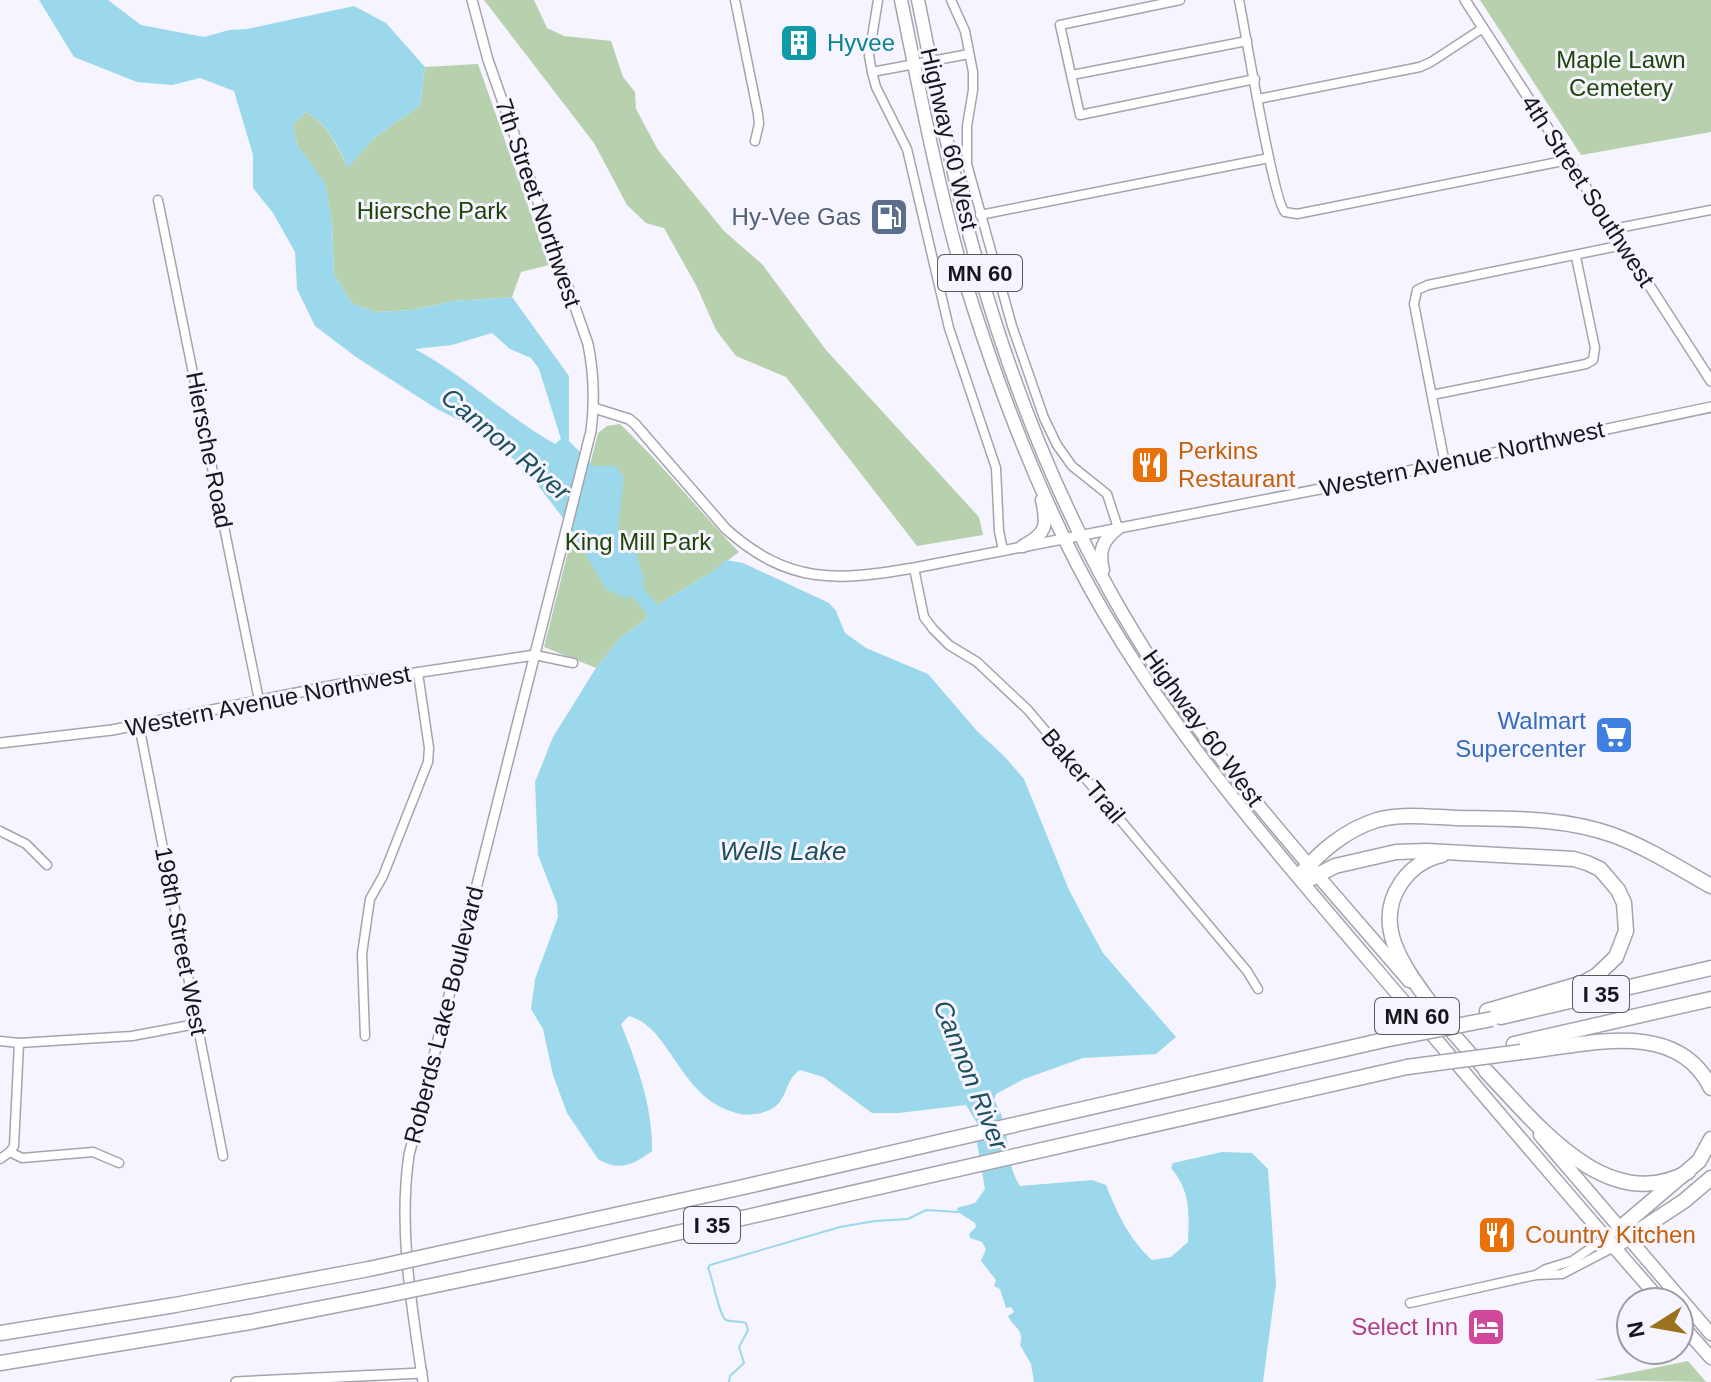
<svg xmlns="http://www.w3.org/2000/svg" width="1711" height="1382" viewBox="0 0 1711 1382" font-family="Arial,sans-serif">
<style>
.green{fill:#b7d0ad}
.water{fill:#9cd8eb;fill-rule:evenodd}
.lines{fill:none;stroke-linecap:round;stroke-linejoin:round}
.stream{stroke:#9cd8eb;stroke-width:2}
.river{stroke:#9cd8eb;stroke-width:14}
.minor-casing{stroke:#a5a4ae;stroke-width:11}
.tertiary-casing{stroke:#a5a4ae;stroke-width:12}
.primary-casing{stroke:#a5a4ae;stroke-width:15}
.motorway-casing{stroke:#a5a4ae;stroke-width:17}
.minor{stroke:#fff;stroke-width:8}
.tertiary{stroke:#fff;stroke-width:9}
.primary{stroke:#fff;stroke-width:12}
.motorway{stroke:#fff;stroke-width:14}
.motorway-bridge-casing{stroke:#a5a4ae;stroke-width:17;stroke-linecap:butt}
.motorway-bridge{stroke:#fff;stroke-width:14}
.labels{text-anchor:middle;stroke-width:6;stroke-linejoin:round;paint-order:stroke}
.shield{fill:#f5f4ff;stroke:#5a595f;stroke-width:2}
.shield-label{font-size:22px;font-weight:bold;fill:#17171b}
.culture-label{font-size:24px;fill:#0d838f;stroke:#f5f4ff;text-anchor:start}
.park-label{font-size:24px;fill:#1f4509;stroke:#f5f4ff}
.street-label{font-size:24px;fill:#17171b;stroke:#f5f4ff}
.service-label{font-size:24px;fill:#4e5e75;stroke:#f5f4ff;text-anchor:end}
.food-label{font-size:24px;fill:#c56008;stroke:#f5f4ff;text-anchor:start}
.shop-label{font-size:24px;fill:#366cbe;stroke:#f5f4ff;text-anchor:end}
.hotel-label{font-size:24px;fill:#b23c85;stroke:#f5f4ff;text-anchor:end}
.water-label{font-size:26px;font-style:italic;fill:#1d4f5e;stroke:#f5f4ff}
</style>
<rect width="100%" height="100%" fill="#f5f4ff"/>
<g class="green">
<path d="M484,0H534L547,28L564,36L611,41L623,77L635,92L636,109L658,150L724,231L762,264L826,350L979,517L983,535L917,546L786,377L736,356L716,330L697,287L664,228L646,223L627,205L594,143Z"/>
<path d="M1480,0H1711V132L1581,155Z"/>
<path d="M478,64L549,265L521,272L512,297L454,301L412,310L375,312L352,303L334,275L332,221L325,184L297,145L293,125L306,112C329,125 336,146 348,167L375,137L420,106L425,67Z"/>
<path d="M620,424C662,464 698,510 739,552L715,570L652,608L646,619L620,638L596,668L544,647L598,433L607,426Z"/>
<path d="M1688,1361L1706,1382L1594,1380Z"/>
</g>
<g class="water">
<path d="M39,0H108L141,25L204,37L229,30L247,29L354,6L386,23L425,67L420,106L375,137L348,168C337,145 328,124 306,112L293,125L297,145L325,183L332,221L334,275L352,303L375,312L412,310L454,301L512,297L569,376V441L594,466H615L624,477L618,530L637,556L645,583L626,599L606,589L569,526L524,467L471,426L437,409L356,357L315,326L297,289L295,252L273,213L253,188V155L234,91L200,78L172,85L137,82L74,57ZM492,333L510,349L531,358L539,369L561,439L555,444C506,416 465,376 415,349L452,345Z"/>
<path d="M726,560L743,563L829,603L836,611L845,633L866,648L928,674L977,731L1004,756L1024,779L1069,890L1086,922L1103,953L1176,1037L1156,1054L1083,1058L1024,1079L996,1094L994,1100C1012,1127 1003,1160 1020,1186L1092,1180L1106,1185C1117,1213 1129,1239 1152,1260L1171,1257L1188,1242C1189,1212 1191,1192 1171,1168L1173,1163L1222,1152L1252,1153L1268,1169L1276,1284L1263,1382H1034L1031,1364L1020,1345C1025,1330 1013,1327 1008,1316L1014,1312L1011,1307L1006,1308L1000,1289L994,1286L996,1280L981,1261L986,1249L982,1242L970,1238L969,1234L976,1227L975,1223L958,1212L957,1208L975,1203L985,1189L975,1132L981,1130L966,1105L899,1113H872L823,1077L800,1070C786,1079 788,1094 777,1105C772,1110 761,1114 754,1114C742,1116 736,1113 725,1109C678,1089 669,1027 629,1016L621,1024C637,1064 653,1107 652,1151C633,1165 619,1172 598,1159L567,1113L553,1075L543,1029L531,1009L535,979L558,917L557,904L538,855L535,782L553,737L596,668L620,638L646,619L652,608L715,570Z"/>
</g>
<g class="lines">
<path class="stream" d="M729,1382L730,1376L744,1363L739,1347L748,1330L746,1323C740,1321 731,1322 726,1320C719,1316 713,1278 708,1268L710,1265L840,1227L875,1221L908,1219L926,1210L958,1212"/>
<path class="river" d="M628,575L636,590L663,623"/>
<g class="minor-casing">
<g id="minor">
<path d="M735,0L758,114L759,124L755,141"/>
<path d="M878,0L869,56L872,72L876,87L907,149L949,328L996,468L999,531L1003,550"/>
<path d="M951,0L965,31L973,72V90L967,126V164L1012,326L1044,418L1057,445L1072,466L1107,494L1118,528"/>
<path d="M1180,0L1060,25L1080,115L1255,79"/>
<path d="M1239,0C1245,29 1273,201 1285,212L1297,214L1568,160"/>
<path d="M872,72L969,54"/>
<path d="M1072,75L1247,41"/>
<path d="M1258,99L1420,67L1431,62L1483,28"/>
<path d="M158,200L259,700"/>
<path d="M980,215L1269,158"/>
<path d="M1613,229L1711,210"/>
<path d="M1432,395L1586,364L1593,360L1595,348L1576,257"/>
<path d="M1445,464L1414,304L1417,290L1428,285L1623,245"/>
<path d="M914,568L924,617L933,629L949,645L977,662L1028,710L1247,971L1258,989"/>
<path d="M535,655L573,663"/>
<path d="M139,725L223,1156"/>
<path d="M0,831L26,844L47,865"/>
<path d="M365,1036L362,954L370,899L383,876L428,762L429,748L418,673"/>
<path d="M0,1041L19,1043L132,1036L196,1024"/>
<path d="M10,1152L22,1158L93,1152L119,1163"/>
<path d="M10,1152L14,1146L19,1043"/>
<path d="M0,1159L10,1152"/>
<path d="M1536,1275L1546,1269L1572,1261L1619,1229"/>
<path d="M1410,1303L1536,1275L1562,1274L1614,1247"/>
</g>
</g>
<g class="tertiary-casing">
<g id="tertiary">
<path d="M1465,0L1711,381"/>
<path d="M594,408L629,419L635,424L726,529C789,585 836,581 914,568L1361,481L1711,407"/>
<path d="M0,743L112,730L341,684L535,655"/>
<path d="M236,1382L422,1373"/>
<path d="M423,1382C412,1309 398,1229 409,1155L591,431C595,401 594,374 588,344L488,60L472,0"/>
</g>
</g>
<g class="primary-casing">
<g id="primary">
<path d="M901,0C919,88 936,177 960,264C988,358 1021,449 1064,538C1140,696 1257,829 1370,962C1467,1075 1563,1190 1662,1302"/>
<path d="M918,0C933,73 946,146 965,218C1006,377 1068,535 1159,672C1232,782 1323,881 1409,981"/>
<path d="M1023,546C1046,534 1048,526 1042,500"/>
<path d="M1103,570C1098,550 1103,540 1118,528"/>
<path d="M1444,1023L1492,1078"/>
<path d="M1540,1135L1711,1334"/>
<path d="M1679,1322L1711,1358"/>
</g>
</g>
<g class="motorway-casing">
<g id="motorway">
<path d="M1299,876C1321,851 1345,830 1377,820C1403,813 1430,817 1456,818C1509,819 1563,817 1613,835C1648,848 1679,868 1711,886"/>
<path d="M1304,882L1335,866L1396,852L1427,851L1574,859L1587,863L1600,869L1618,890L1624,903L1626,931L1616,957L1596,976L1583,983L1487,1011"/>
<path d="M1501,1017L1711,968"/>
<path d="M1441,1018C1414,979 1368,931 1401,883C1411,868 1425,859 1442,855"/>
<path d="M1514,1044L1711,999"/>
<path d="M1521,1052C1583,1046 1676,1016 1711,1088"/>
<path d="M1486,1071C1536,1123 1607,1217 1688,1172"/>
<path d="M1619,1229L1699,1161L1711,1139"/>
<path d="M1614,1247L1684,1201L1711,1178"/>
<path d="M446,1252L730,1190L1384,1040"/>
<path d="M450,1282L584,1254L1407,1067"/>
<path d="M0,1333L175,1305L369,1269"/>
<path d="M0,1363L250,1322L373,1298"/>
</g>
</g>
<use href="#minor" class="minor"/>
<use href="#tertiary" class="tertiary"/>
<use href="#primary" class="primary"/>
<use href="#motorway" class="motorway"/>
<g class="motorway-bridge-casing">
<g id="motorway-bridge">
<path d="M1384,1040L1492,1019"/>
<path d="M1407,1067L1521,1052"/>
<path d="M369,1269L446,1252"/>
<path d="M373,1298L450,1282"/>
</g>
</g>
<use href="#motorway-bridge" class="motorway-bridge"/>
</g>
<defs>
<g id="building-square" transform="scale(2)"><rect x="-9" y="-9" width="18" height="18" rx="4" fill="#0f9aa8" stroke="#f5f4ff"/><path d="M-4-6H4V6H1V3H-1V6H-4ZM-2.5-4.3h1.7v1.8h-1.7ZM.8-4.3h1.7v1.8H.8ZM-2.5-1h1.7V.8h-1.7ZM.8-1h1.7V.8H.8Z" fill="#fff"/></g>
<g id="fuel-square" transform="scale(2)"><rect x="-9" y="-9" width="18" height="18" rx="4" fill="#5c6f8a" stroke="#f5f4ff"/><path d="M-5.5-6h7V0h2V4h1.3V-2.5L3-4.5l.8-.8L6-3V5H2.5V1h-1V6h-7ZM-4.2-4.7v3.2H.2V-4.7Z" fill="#fff"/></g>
<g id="restaurant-square" transform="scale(2)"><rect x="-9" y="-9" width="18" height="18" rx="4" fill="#e8710a" stroke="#f5f4ff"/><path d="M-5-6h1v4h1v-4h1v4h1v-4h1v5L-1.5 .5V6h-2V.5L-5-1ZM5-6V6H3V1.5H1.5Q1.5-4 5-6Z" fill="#fff"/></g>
<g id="supermarket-square" transform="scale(2)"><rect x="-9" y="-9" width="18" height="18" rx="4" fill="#3f7fe0" stroke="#f5f4ff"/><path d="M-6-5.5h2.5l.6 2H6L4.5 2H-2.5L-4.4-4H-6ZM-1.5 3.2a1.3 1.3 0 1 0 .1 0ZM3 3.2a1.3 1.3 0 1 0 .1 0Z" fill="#fff"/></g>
<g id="hotel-square" transform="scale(2)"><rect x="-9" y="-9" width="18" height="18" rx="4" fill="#d1479c" stroke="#f5f4ff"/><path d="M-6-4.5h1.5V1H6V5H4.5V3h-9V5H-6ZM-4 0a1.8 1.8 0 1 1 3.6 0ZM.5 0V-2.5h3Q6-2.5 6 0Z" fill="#fff"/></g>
</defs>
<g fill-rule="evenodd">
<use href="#building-square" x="799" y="43"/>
<use href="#fuel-square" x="889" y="217"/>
<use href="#restaurant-square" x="1150" y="465"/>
<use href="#supermarket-square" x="1614" y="735"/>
<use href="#restaurant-square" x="1497" y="1235"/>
<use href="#hotel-square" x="1486" y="1327"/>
</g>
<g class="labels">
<g class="shield">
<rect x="938" y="255" width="84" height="36" rx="6"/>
<rect x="1573" y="976" width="56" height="36" rx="6"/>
<rect x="1375" y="998" width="84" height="36" rx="6"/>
<rect x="684" y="1207" width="56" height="36" rx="6"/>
</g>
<g class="shield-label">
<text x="980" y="281">MN 60</text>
<text x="1601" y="1002">I 35</text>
<text x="1417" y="1024">MN 60</text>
<text x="712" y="1233">I 35</text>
</g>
<g class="culture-label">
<text x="827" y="51">Hyvee</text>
</g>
<g class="park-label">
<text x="1621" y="68">Maple Lawn<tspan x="1621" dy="28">Cemetery</tspan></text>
<text x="432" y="219">Hiersche Park</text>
<text x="638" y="550">King Mill Park</text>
</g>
<g class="street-label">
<text transform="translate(949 139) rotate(77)" y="8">Highway 60 West</text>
<text transform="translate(1588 191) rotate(57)" y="8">4th Street Southwest</text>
<text transform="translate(538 203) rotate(71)" y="8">7th Street Northwest</text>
<text transform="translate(209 450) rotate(79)" y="8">Hiersche Road</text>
<text transform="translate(1462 459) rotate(-12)" y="8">Western Avenue Northwest</text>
<text transform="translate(268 701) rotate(-11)" y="8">Western Avenue Northwest</text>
<text transform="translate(1203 728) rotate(54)" y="8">Highway 60 West</text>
<text transform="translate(1083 776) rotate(50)" y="8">Baker Trail</text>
<text transform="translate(181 941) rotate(79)" y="8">198th Street West</text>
<text transform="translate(444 1015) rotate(-76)" y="8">Roberds Lake Boulevard</text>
</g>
<g class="service-label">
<text x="861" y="225">Hy-Vee Gas</text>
</g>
<g class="food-label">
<text x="1178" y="459">Perkins<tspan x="1178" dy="28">Restaurant</tspan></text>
<text x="1525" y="1243">Country Kitchen</text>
</g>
<g class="shop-label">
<text x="1586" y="729">Walmart<tspan x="1586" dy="28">Supercenter</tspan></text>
</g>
<g class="hotel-label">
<text x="1458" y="1335">Select Inn</text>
</g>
<g class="water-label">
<text transform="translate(506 444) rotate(40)" y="9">Cannon River</text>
<text x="783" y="860">Wells Lake</text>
<text transform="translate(971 1075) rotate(68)" y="9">Cannon River</text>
</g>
</g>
<g transform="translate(1655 1326) rotate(259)"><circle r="38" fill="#f5f4ff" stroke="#9c9ca4" stroke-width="2"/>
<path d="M0-6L14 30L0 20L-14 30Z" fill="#9c7120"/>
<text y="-12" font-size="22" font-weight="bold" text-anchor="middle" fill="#17171b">N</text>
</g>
</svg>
